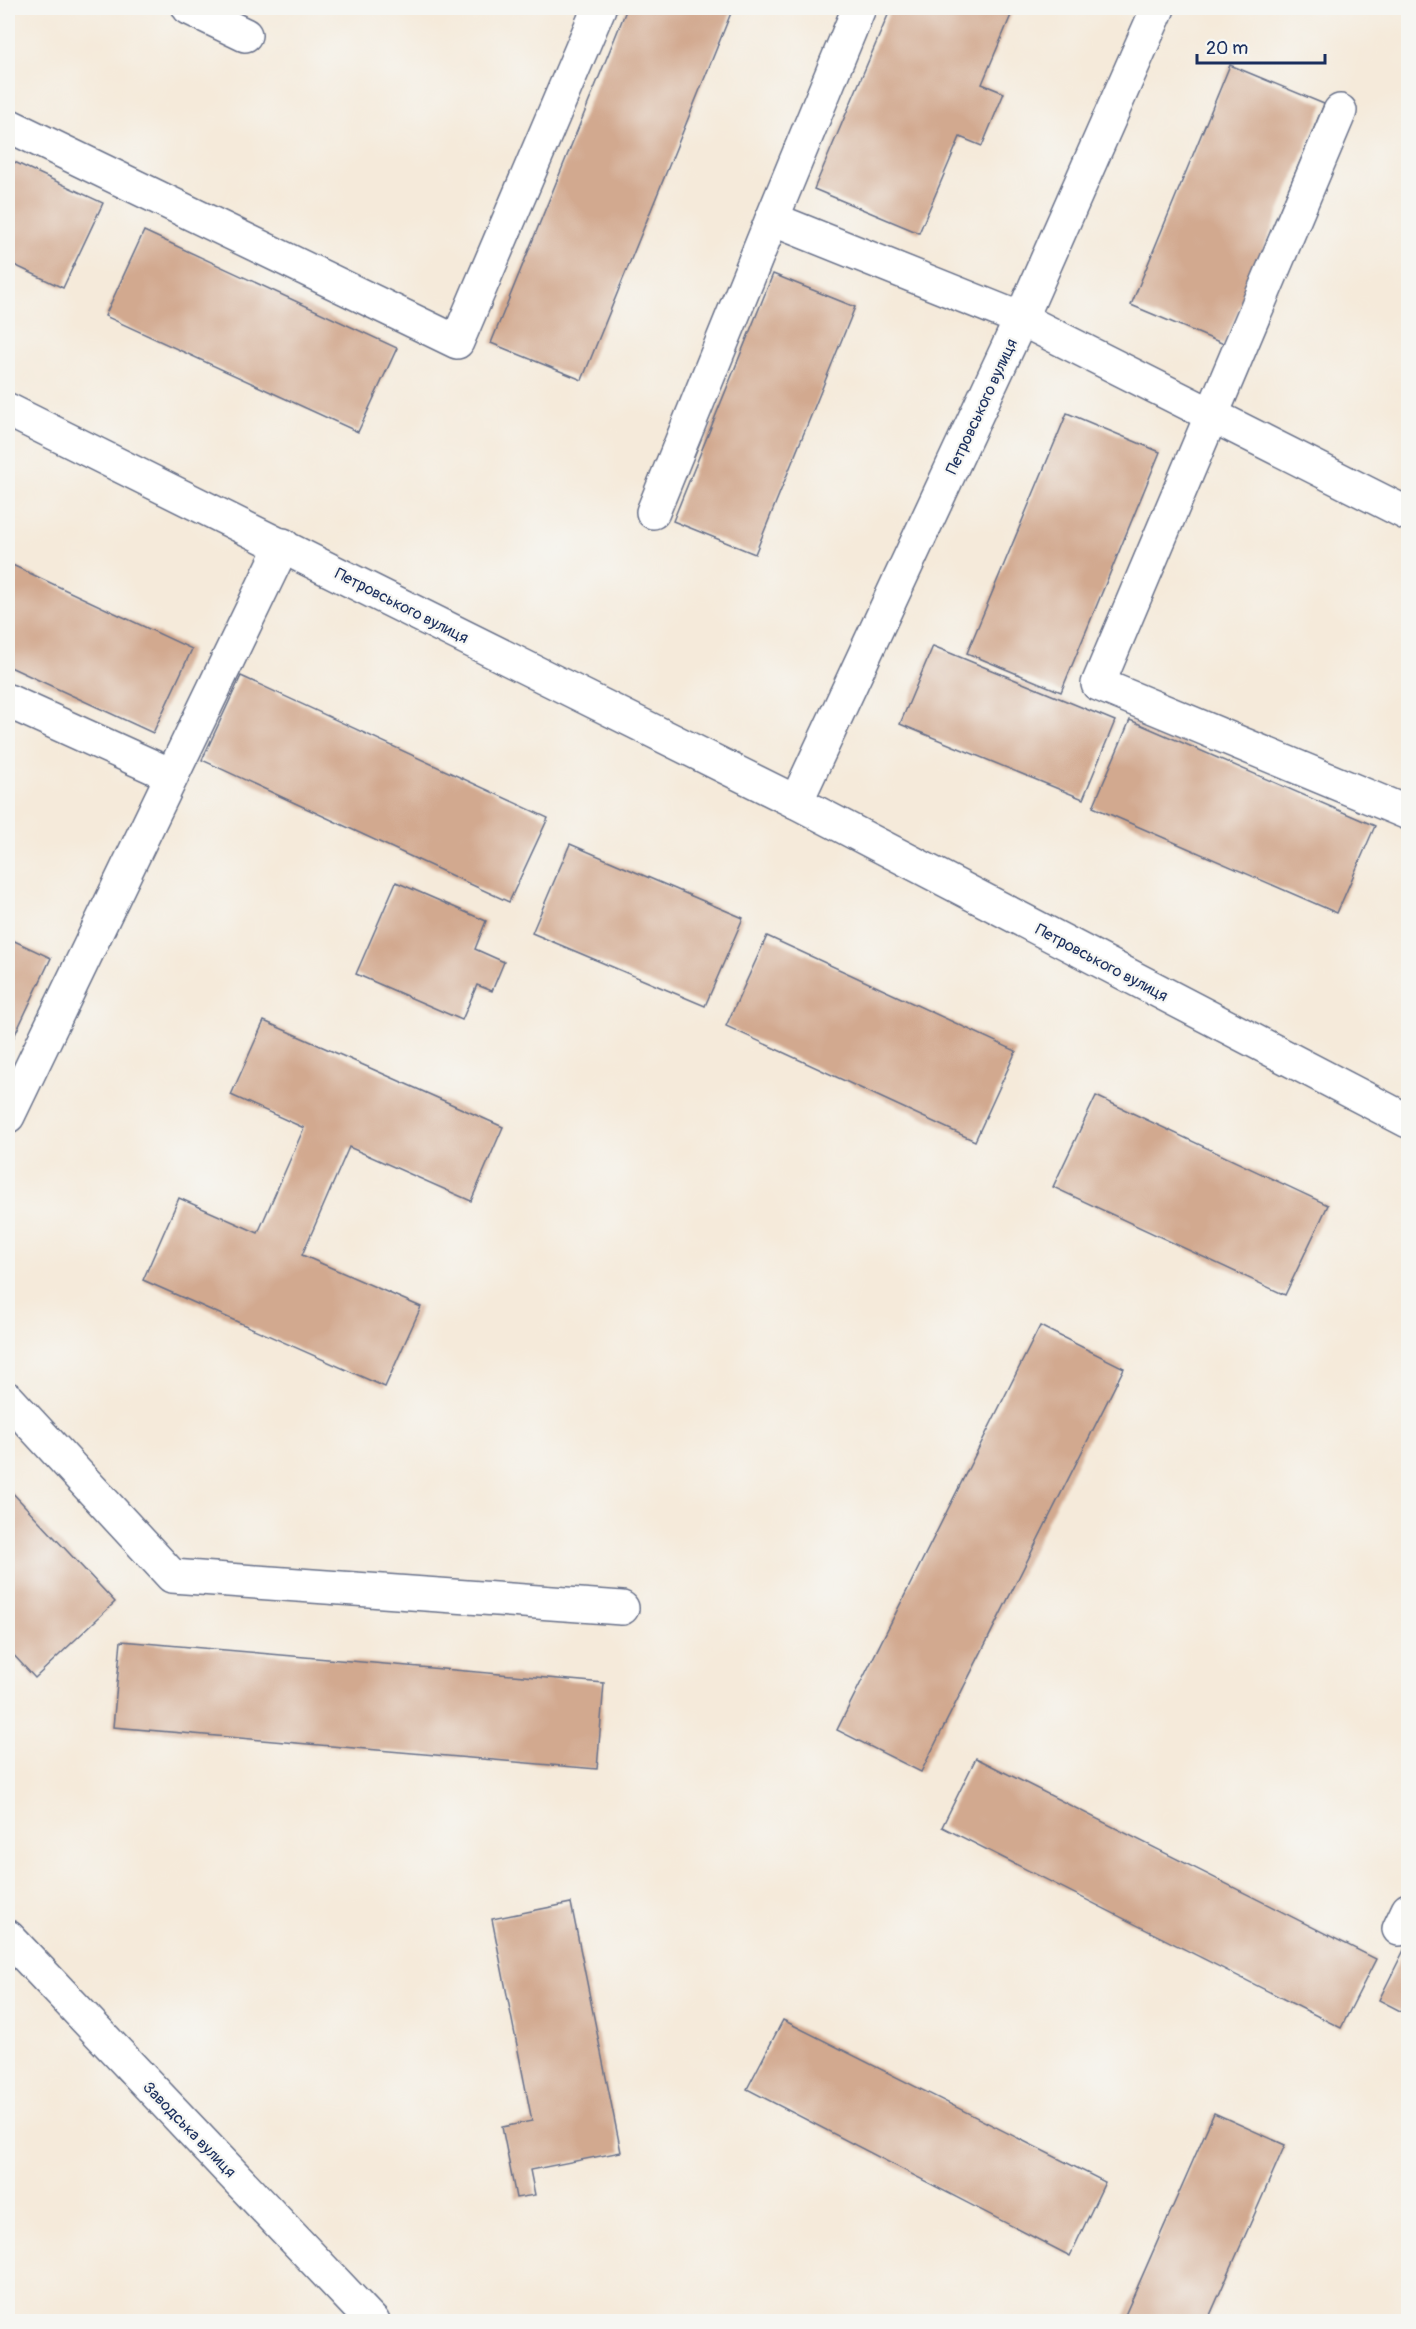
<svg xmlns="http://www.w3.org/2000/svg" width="1416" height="2329" viewBox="0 0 1416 2329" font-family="Pangolin,sans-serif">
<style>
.building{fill:#d2a98f}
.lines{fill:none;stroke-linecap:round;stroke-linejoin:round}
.minor-casing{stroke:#677089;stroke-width:36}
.major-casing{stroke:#677089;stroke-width:36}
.minor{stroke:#fff;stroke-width:33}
.major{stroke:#fff;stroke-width:33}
.labels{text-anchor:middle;stroke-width:4.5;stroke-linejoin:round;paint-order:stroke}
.street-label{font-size:16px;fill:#1b2f5e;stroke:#f6f6f2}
</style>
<rect width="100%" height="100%" fill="#f6f6f2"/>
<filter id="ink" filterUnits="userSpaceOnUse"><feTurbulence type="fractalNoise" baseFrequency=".0167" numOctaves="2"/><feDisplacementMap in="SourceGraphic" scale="12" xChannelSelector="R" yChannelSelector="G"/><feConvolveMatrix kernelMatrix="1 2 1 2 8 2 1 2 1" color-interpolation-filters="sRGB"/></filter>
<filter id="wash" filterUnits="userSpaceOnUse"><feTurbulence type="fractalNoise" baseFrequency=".008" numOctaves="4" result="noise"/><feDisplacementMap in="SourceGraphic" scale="24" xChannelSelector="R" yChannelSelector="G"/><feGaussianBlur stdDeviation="1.35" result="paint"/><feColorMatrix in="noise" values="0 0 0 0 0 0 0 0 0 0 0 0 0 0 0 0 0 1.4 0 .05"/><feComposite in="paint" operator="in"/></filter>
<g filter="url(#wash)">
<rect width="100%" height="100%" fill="#f5eada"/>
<g id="blocks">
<g class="building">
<path d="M627,8H733L582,380L491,343Z"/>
<path d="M891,8H1014L982,84L1004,93L982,146L960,137L919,233L814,189Z"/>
<path d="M1230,65L1324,104L1224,344L1131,305Z"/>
<path d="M8,159L103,203L63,288L8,262Z"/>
<path d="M144,231L397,348L358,432L105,316Z"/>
<path d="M773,274L855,307L755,554L673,521Z"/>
<path d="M1067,413L1160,452L1061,692L967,653Z"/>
<path d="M8,563L192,649L153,733L8,666Z"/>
<path d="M933,646L1115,721L1083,799L900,724Z"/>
<path d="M241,676L548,818L509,902L202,760Z"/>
<path d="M1130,720L1375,826L1337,913L1093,807Z"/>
<path d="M570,844L743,918L705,1006L532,933Z"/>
<path d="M396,882L486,921L475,949L504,962L492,991L477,985L462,1020L356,974Z"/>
<path d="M767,936L1016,1051L975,1141L726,1026Z"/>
<path d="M8,938L51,958L11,1043L8,1041Z"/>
<path d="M264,1021L503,1127L471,1201L349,1147L302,1255L421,1307L385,1387L143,1280L179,1198L258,1233L304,1128L231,1095Z"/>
<path d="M1096,1096L1328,1205L1285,1295L1053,1187Z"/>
<path d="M1040,1326L1124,1368L921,1772L837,1730Z"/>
<path d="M8,1488L115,1602L35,1678L8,1649Z"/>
<path d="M121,1641L604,1683L597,1769L113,1727Z"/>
<path d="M976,1758L1376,1959L1341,2028L942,1827Z"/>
<path d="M571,1903L621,2152L530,2170L535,2195L516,2198L502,2127L532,2121L492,1919Z"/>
<path d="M1408,1942V2015L1379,2000Z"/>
<path d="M783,2020L1105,2182L1070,2256L747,2089Z"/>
<path d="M1214,2113L1285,2145L1207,2322H1122Z"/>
</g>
</g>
</g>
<g filter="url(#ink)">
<use href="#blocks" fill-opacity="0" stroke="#677089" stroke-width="1.5"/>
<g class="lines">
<g class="minor-casing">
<g id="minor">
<path d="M189,8L245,35"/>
<path d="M859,8L772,219L1021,319L1408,514"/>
<path d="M1340,111L1098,684L1408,813"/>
<path d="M8,125L457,342L599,8"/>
<path d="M653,512L772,219"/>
<path d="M8,701L171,775"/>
<path d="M796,802L1021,319L1158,8"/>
<path d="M8,1116L283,545"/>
<path d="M8,1399L172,1576L622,1608"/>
<path d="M1399,1929L1408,1910"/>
</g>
</g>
<g class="major-casing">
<g id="major">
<path d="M8,410L796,802L1408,1121"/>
<path d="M8,1937L373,2322"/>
</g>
</g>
<use href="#minor" class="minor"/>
<use href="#major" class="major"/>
</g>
</g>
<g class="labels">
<g class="street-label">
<text transform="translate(981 406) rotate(-65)" y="6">Петровського вулиця</text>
<text transform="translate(402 605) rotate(27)" y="6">Петровського вулиця</text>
<text transform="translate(1102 962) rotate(28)" y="6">Петровського вулиця</text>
<text transform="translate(190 2129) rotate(46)" y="6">Заводська вулиця</text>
</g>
</g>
<rect width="1416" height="2329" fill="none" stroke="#f6f6f2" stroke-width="30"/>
<path d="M1197 54v9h128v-9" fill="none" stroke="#1b2f5e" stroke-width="3"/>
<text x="1206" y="54" font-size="18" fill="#1b2f5e" stroke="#f6f6f2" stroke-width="4.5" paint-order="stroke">20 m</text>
</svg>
